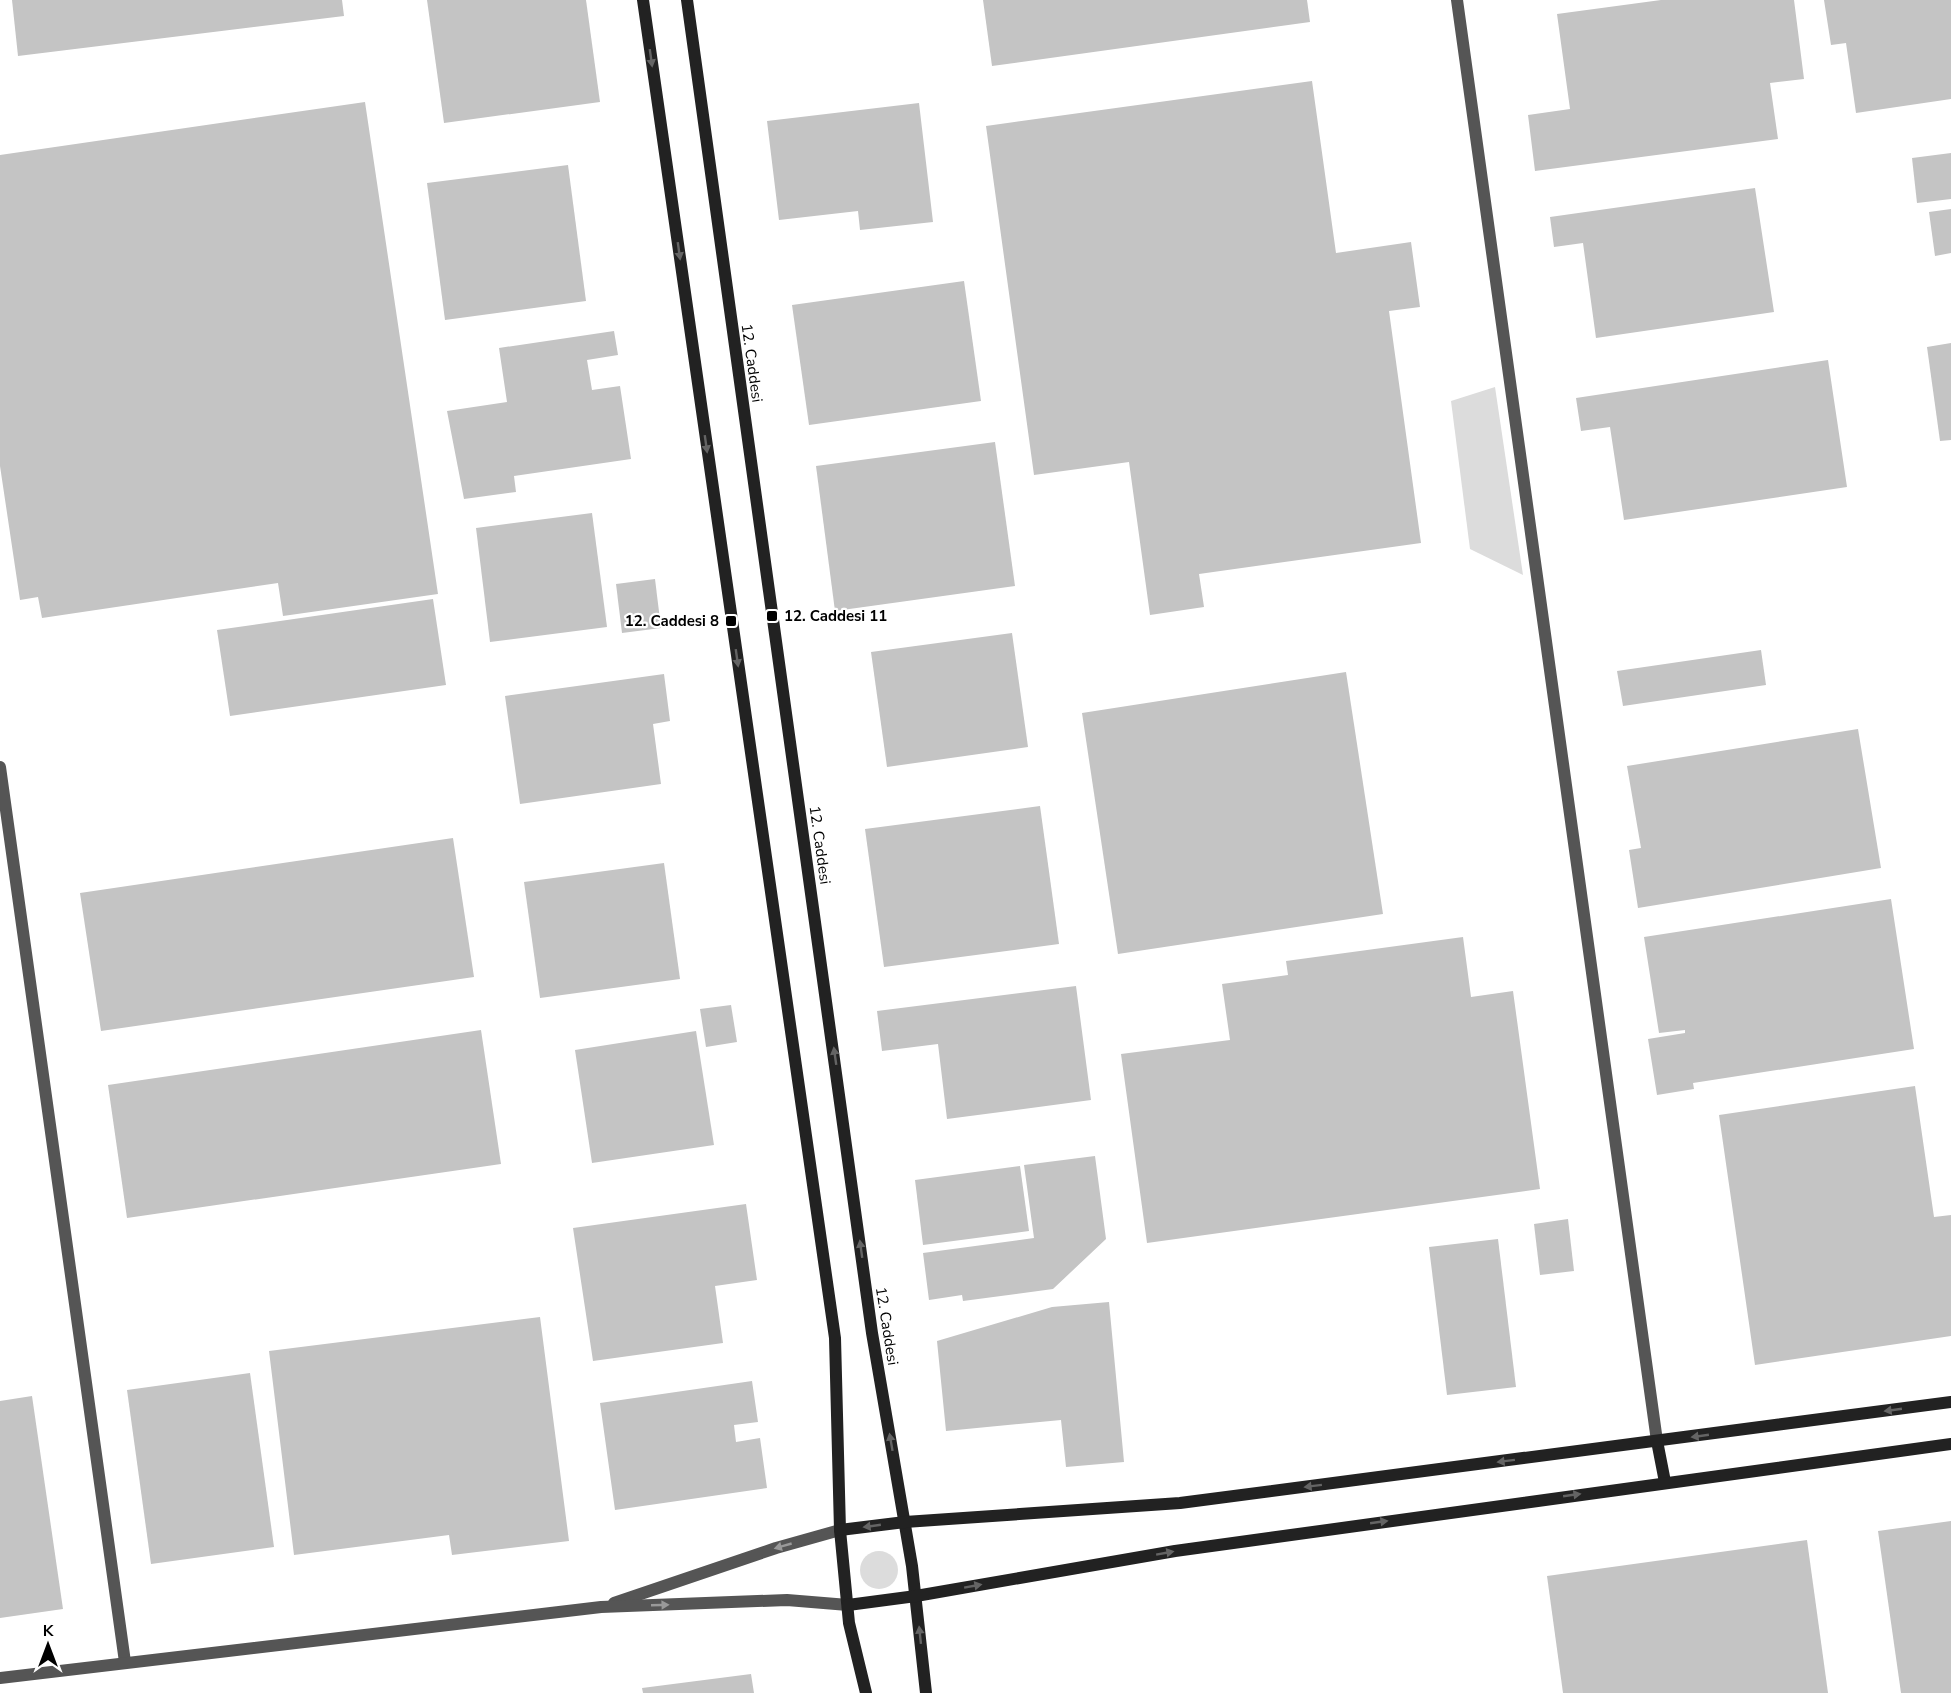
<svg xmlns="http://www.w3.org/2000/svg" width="1951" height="1693" viewBox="0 0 1951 1693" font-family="'Nunito Sans',sans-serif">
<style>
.green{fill:#dcdcdc}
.building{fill:#c4c4c4}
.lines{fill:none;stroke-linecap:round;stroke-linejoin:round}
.street{stroke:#555;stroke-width:12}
.secondary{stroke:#222;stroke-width:12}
.oneway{fill:#646464}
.oneway2{fill:#999}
.poi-dot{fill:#000;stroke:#fff;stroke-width:2}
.labels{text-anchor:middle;stroke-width:4.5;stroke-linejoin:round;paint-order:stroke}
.street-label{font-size:15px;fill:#000;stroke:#fff}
.poi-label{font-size:15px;font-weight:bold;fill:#000;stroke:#fff;text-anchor:start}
</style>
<rect width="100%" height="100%" fill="#fff"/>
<g class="green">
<path d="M1495,387L1523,575L1470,549L1451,401Z"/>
<circle cx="879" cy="1570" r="19"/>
</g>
<g class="building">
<path d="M12,0H342L344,16L18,56Z"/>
<path d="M427,0H586L600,102L444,123Z"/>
<path d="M983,0H1307L1310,22L992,66Z"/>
<path d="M1661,0H1794L1804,79L1770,83L1778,139L1535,171L1528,115L1570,109L1557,14Z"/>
<path d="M1824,0H1951V99L1856,113L1846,43L1831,45Z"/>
<path d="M1312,81L1336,253L1411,242L1420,307L1389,311L1421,543L1199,574L1204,607L1150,615L1129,462L1034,475L986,126Z"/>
<path d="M365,102L438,594L283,616L278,583L42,618L38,597L20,600L0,466V155Z"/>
<path d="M919,103L933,222L860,230L858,211L779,220L767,121Z"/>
<path d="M1951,153V199L1917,203L1912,158Z"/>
<path d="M568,165L586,301L445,320L427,183Z"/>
<path d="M1755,188L1774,312L1596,338L1583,243L1554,247L1550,217Z"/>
<path d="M1951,209V253L1935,256L1929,212Z"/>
<path d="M964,281L981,401L809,425L792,305Z"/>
<path d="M614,331L618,355L587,360L592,390L620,386L631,459L514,476L516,492L464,499L447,411L507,402L499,348Z"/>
<path d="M1951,343V440L1940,441L1927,347Z"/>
<path d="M1828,360L1847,487L1624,520L1610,427L1581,431L1576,398Z"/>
<path d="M995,442L1015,586L835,611L816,466Z"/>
<path d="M592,513L607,627L490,642L476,528Z"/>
<path d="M655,579L661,628L622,633L616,584Z"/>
<path d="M433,599L446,685L230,716L217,630Z"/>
<path d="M1012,633L1028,747L887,767L871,652Z"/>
<path d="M1761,650L1766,685L1623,706L1617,671Z"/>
<path d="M1346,672L1383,914L1118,954L1082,713Z"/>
<path d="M664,674L670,721L653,724L661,784L520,804L505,696Z"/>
<path d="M1858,729L1881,868L1638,908L1629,850L1641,848L1627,766Z"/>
<path d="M1040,806L1059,944L884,967L865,829Z"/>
<path d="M453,838L474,977L101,1031L80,893Z"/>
<path d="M664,863L680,979L540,998L524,882Z"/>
<path d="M1891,899L1914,1049L1693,1083L1694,1089L1657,1095L1648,1039L1685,1033V1030L1659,1033L1644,937Z"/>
<path d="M1463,937L1471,997L1513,991L1540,1189L1147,1243L1121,1054L1230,1040L1222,984L1288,975L1286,961Z"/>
<path d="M1076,986L1091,1100L947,1119L938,1044L882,1051L877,1011Z"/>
<path d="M731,1005L737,1042L706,1047L700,1009Z"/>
<path d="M481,1030L501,1164L127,1218L108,1085Z"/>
<path d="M696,1031L714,1145L592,1163L575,1050Z"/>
<path d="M1915,1086L1934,1217L1951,1215V1336L1755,1365L1719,1115Z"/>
<path d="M1095,1156L1106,1239L1053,1289L963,1301L962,1295L929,1300L923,1253L1034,1238L1024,1165Z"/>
<path d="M1020,1166L1029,1231L923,1245L915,1180Z"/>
<path d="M746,1204L757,1280L715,1286L723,1343L593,1361L573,1228Z"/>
<path d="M1568,1219L1574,1271L1540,1275L1534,1224Z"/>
<path d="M1498,1239L1516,1387L1447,1395L1429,1247Z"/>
<path d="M1109,1302L1124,1462L1066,1467L1061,1420L946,1431L937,1341L1052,1307Z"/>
<path d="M540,1317L569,1541L452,1555L449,1535L294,1555L269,1351Z"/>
<path d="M250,1373L274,1547L151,1564L127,1390Z"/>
<path d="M752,1381L758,1422L734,1425L736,1442L760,1438L767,1488L615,1510L600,1403Z"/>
<path d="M32,1396L63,1609L0,1618V1401Z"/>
<path d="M1951,1521V1693H1901L1878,1531Z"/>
<path d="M1807,1540L1828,1693H1563L1547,1576Z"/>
<path d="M751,1674L754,1693H643L642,1688Z"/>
</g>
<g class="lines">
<g class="street">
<path d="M1457,0L1657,1441"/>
<path d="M0,767L125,1662"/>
<path d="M614,1603L776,1548L840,1530"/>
<path d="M0,1678L601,1607L787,1600L848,1605"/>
</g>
<g class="secondary">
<path d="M643,0L835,1338L840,1530L849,1623L866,1693"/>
<path d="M687,0L872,1333L912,1566L926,1693"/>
<path d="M1657,1441L1665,1482"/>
<path d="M840,1530L905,1522L1180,1503L1951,1402"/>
<path d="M848,1605L916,1596L1175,1551L1951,1444"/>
</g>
</g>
<defs><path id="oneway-solid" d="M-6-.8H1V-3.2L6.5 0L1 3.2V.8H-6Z" transform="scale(1.5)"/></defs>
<g class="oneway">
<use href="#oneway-solid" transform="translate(651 58) rotate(82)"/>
<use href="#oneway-solid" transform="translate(679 251) rotate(82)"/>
<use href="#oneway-solid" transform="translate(706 444) rotate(82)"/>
<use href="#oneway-solid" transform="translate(737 658) rotate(82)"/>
<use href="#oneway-solid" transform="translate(835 1056) rotate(-98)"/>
<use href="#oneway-solid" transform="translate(861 1249) rotate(-98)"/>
<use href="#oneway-solid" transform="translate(1893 1410) rotate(172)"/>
<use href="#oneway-solid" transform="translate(1700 1436) rotate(172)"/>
<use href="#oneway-solid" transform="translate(891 1442) rotate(-100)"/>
<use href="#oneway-solid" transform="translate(1506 1461) rotate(173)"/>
<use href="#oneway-solid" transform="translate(1313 1486) rotate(173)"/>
<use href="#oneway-solid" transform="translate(1572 1495) rotate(-8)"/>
<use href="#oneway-solid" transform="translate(1379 1522) rotate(-8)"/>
<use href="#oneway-solid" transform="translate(872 1526) rotate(172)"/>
<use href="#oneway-solid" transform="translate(1165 1553) rotate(-10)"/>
<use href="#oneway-solid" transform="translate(973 1586) rotate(-10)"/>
<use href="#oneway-solid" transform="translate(920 1635) rotate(-96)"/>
</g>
<g class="oneway2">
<use href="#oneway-solid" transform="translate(783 1546) rotate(164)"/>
<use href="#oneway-solid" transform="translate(660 1605) rotate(-2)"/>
</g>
<g class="poi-dot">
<rect x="766" y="610" width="12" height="12" rx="3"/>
<rect x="725" y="615" width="12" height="12" rx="3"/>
</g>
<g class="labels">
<g class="street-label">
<text transform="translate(752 363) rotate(82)" y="5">12. Caddesi</text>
<text transform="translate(820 845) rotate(82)" y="5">12. Caddesi</text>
<text transform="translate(887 1326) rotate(81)" y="5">12. Caddesi</text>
</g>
<g class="poi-label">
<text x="784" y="621">12. Caddesi 11</text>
<text x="719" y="626" text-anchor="end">12. Caddesi 8</text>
</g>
</g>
<g transform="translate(48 1645)" stroke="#ffffff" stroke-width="4.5" paint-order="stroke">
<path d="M0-4.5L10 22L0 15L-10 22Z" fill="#000000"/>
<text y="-9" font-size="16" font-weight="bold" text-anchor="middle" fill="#000000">K</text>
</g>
</svg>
